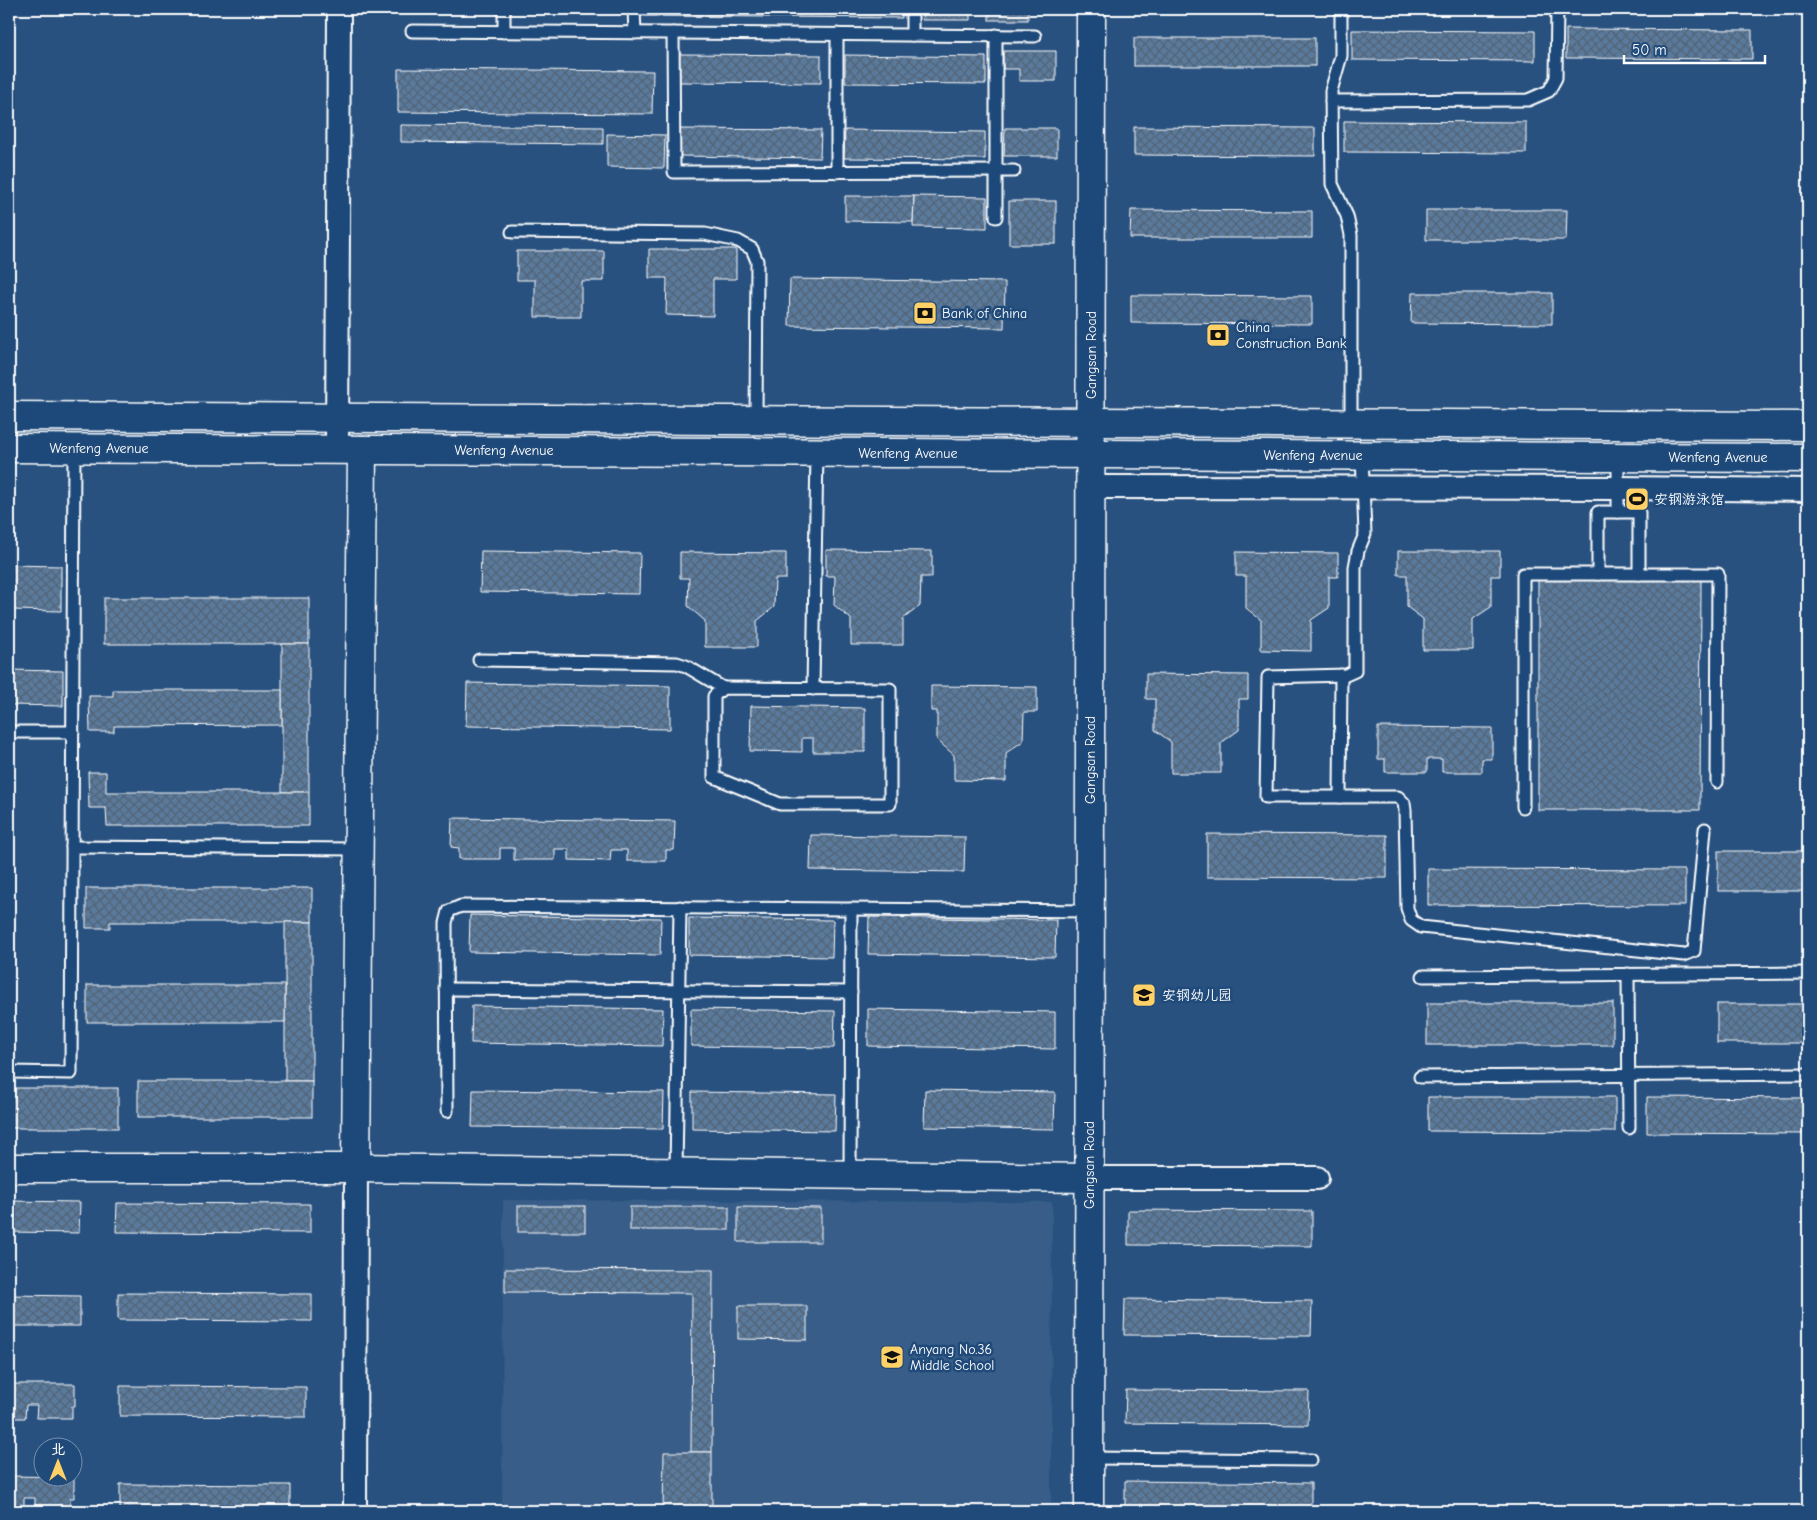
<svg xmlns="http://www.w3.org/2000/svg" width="1817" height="1520" viewBox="0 0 1817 1520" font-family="'Comic Neue','LXGW WenKai TC',sans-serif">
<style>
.built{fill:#375d88}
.building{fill:url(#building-cross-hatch);stroke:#fff}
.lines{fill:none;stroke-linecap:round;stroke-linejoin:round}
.lane-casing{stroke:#fff;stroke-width:15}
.street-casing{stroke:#fff;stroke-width:26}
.secondary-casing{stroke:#fff;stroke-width:31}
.primary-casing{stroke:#fff;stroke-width:31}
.lane{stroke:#1f4a7a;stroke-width:11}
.street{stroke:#1f4a7a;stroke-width:22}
.secondary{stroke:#1f4a7a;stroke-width:28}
.primary{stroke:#1f4a7a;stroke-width:28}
.labels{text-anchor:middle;stroke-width:5;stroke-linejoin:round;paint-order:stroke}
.poi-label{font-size:14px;fill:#fff;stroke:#1f4a7a;text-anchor:start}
.street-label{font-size:14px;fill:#fff;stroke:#1f4a7a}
</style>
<defs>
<pattern id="building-cross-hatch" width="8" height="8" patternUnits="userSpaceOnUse" patternTransform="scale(1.25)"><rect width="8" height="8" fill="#5a7a9d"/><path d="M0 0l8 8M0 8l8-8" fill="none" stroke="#536374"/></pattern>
</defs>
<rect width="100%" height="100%" fill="#28517f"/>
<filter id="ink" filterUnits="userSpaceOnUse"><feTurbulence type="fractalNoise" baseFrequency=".02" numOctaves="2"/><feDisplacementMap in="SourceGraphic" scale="10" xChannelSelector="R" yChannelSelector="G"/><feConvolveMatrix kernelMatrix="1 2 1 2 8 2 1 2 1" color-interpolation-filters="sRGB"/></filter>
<g filter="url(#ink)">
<path class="built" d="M503,1200L1052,1202L1051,1511H502Z"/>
<g class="building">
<path d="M642,9H902V18L642,16Z"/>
<path d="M923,9H970V20H922Z"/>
<rect x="989" y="9" width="39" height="11"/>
<path d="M1566,29L1752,30V59L1566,58Z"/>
<path d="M1352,30L1535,31V61L1352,60Z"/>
<rect x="1134" y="38" width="181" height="28"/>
<path d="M1003,51H1056V81H1019V69H1003Z"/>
<path d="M679,54L821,55V83L679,82Z"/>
<path d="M845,55L986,57V84L845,83Z"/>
<path d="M398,69L653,71L652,114L398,112Z"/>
<path d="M1344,121L1526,122V153L1344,152Z"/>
<path d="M401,125L603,127V144L401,142Z"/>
<path d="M1134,127L1315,128V156L1134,155Z"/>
<path d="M1005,128H1057V156H1004Z"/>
<path d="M679,129L821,130L820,158L679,156Z"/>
<path d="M845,130L985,132V159L844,158Z"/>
<path d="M607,134L665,135L664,168L607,167Z"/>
<path d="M845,196H914L913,222L845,221Z"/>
<path d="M914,196L987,197V228L913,227Z"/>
<rect x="1009" y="201" width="47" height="43"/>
<path d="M1131,210L1312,211V238H1130Z"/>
<path d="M1426,210H1567L1566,240H1426Z"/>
<path d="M649,249H736V279H713V316L666,315L667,278H649Z"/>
<path d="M517,251H604V281H581V317H535V280H517Z"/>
<path d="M790,279L1005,282L1004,328L789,326Z"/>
<path d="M1412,293H1552V324L1411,323Z"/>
<path d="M1131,295L1312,296V324L1131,323Z"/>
<path d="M826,550L932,551V577H921L920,606L903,619V645H851V619L834,605L835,576H826Z"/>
<path d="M481,551L640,553L639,594L480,592Z"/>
<path d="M1398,551H1500V576H1491V607L1473,619V650H1423V619L1407,607V575H1398Z"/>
<path d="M680,552L786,553V579H775L774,607L757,621V647H705V621L688,606L689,578H680Z"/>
<path d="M1236,552L1338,553V577H1329V608L1311,620V651L1261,650V620L1246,608V576H1236Z"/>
<path d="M9,565L61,566V611L9,610Z"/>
<path d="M1538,579L1701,580L1700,810H1538Z"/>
<rect x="104" y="598" width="205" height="46"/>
<rect x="282" y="644" width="27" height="148"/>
<path d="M9,670L63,671V706L9,705Z"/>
<path d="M1146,674L1248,675V699H1239V730L1221,743V773H1171V742L1155,730V699H1146Z"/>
<path d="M467,683L670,686V729L466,726Z"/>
<path d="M931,686L1037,687V712H1024L1023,741L1006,753V781L954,780V755L937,740V711H931Z"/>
<path d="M113,690H282V725L114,726V732H90L89,696H113Z"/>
<path d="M751,706L865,708V752H813V738H802V752L750,751Z"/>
<path d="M1378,727L1492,728V759H1482V772H1442V759H1427V772H1385V759H1378Z"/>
<rect x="9" y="748" width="3" height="55"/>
<path d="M88,772H106V792H309V826H107L106,808H89Z"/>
<path d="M452,818L675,821L674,850H666V861H627V850H611L610,861L569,860V849H555V860H514V848H500V859H459V848L451,847Z"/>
<path d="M1207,834L1387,835V878L1207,877Z"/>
<path d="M811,835L965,837L964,872L810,870Z"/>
<rect x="1718" y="851" width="90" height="40"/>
<path d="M1428,869L1685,870V906L1428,905Z"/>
<path d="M86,888H312V922H110V928H86Z"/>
<path d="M470,915L661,918L660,955L469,952Z"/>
<path d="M869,917L1056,920L1055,957L868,954Z"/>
<path d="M689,918L833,920L832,957L689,955Z"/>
<rect x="285" y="922" width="27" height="159"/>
<rect x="87" y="985" width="198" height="37"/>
<rect x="1427" y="1003" width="186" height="42"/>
<rect x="1717" y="1004" width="91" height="39"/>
<path d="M472,1006L663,1009L662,1046L471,1043Z"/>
<path d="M691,1009L835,1011L834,1048L691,1046Z"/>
<path d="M868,1009L1055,1012V1049L868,1046Z"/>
<rect x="138" y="1081" width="174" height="36"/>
<rect x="9" y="1088" width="109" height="40"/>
<path d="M473,1090L664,1092L663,1129L472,1127Z"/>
<path d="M925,1090L1055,1092L1054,1129L924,1127Z"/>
<path d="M692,1092L836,1094L835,1131L692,1129Z"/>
<path d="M1428,1097H1615V1132L1428,1131Z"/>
<path d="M1647,1097L1808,1098V1134L1647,1133Z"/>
<path d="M9,1201L80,1202L79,1233L9,1232Z"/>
<path d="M117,1203L310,1204V1233L116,1232Z"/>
<rect x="518" y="1206" width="67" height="26"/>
<rect x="630" y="1207" width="99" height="23"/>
<path d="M738,1207L821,1208V1242H738Z"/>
<path d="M1128,1210L1312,1211V1246L1128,1245Z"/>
<path d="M505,1269L713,1270L712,1452H691L692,1293L505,1292Z"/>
<path d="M118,1293L312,1294V1321L118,1320Z"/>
<path d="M9,1295L80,1296V1326H9Z"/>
<path d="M1125,1299L1312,1301L1311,1336L1124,1335Z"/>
<path d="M738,1306H807V1340L738,1339Z"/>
<path d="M9,1384H75V1406H72V1418H36L37,1405H26L25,1418H9Z"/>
<path d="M120,1386L306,1387V1417L120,1416Z"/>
<path d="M1126,1390L1309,1391L1308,1425L1125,1423Z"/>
<path d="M664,1452H712V1511H663Z"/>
<path d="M9,1476L74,1477V1498H70V1511H35V1498H24V1511L9,1510Z"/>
<path d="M1125,1481L1311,1483V1511H1125Z"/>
<path d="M120,1484L290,1485V1511H120Z"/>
</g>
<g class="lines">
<g class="lane-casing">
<g id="lane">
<path d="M504,9V32"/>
<path d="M634,9L635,33"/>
<path d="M1341,9V56L1331,91L1332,184L1347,216L1351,235V423"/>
<path d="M412,31L1035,36"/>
<path d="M673,33L674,172L1014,171"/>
<path d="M837,34V172"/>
<path d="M912,35V9"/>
<path d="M996,35V217"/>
<path d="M1331,101L1528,100L1549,91L1556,78L1557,9"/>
<path d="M512,232L705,234L738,241L752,249L757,261L756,420"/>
<path d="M1362,455L1365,534L1358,551L1355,567V671L1346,675L1268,677L1266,797H1398L1404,803L1405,810L1407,908L1411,920L1421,927L1684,955L1694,951L1705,829"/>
<path d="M1618,512V457"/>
<path d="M1598,574V512H1639V574"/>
<path d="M479,660L677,663L686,666L723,688"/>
<path d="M723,688L890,689V804H780L714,777V696Z"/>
<path d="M813,689L817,452"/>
<path d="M9,732H73"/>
<path d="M1340,797L1341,675"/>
<path d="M1523,807V574H1718L1717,782"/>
<path d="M72,847L359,849"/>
<path d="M1628,974L1629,1128"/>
<path d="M1423,976L1808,973"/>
<path d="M446,989L851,992"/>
<path d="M9,1072L71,1073L74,448"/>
<path d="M1420,1077L1808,1074"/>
<path d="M447,1111L446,923L449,911L461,906L1090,911"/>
<path d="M676,1173L680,907"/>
<path d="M850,1175L851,909"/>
<path d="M1089,1458L1311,1460"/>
</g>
</g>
<g class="street-casing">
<g id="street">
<path d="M337,449L339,9"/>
<path d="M1091,487L1618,488L1808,490"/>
<path d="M1089,1178H1317"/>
<path d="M355,1511L356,1168"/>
</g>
</g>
<g class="secondary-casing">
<g id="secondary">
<path d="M9,1168H356L1089,1178"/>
<path d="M356,1168L362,450"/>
<path d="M1089,1511L1091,9"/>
</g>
</g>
<g class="primary-casing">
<g id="primary">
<path d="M9,416L1808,426"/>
<path d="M9,448L1808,458"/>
</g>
</g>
<use href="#lane" class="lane"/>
<use href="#street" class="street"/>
<use href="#secondary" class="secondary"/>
<use href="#primary" class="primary"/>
</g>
</g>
<defs>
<g id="bank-square" transform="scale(1.25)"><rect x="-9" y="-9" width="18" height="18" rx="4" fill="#ffd166" stroke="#1f4a7a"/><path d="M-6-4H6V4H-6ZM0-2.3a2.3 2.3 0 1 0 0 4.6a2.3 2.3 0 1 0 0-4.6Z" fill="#111"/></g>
<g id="stadium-square" transform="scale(1.25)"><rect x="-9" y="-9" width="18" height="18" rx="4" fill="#ffd166" stroke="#1f4a7a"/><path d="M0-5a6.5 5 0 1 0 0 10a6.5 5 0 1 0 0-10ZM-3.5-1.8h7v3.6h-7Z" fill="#111"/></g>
<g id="school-square" transform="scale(1.25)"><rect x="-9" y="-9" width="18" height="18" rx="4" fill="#ffd166" stroke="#1f4a7a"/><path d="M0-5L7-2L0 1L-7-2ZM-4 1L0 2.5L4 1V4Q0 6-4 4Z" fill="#111"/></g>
</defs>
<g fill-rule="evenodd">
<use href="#bank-square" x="925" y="313"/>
<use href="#bank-square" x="1218" y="335"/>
<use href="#stadium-square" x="1637" y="499"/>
<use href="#school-square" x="1144" y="995"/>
<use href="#school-square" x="892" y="1357"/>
</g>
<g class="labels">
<g class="poi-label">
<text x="942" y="318">Bank of China</text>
<text x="1236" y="332">China<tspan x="1236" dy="16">Construction Bank</tspan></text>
<text x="1654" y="504">安钢游泳馆</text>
<text x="1162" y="1000">安钢幼儿园</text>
<text x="910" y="1354">Anyang No.36<tspan x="910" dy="16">Middle School</tspan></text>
</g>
<g class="street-label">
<text transform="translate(1091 355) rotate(-90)" y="5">Gangsan Road</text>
<text x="99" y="453">Wenfeng Avenue</text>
<text x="504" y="455">Wenfeng Avenue</text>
<text x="908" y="458">Wenfeng Avenue</text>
<text x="1313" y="460">Wenfeng Avenue</text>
<text x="1718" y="462">Wenfeng Avenue</text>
<text transform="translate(1090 760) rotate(-90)" y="5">Gangsan Road</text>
<text transform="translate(1089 1165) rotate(-90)" y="5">Gangsan Road</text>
</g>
</g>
<rect width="1817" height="1520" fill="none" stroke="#1f4a7a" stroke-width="30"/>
<rect x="15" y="15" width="1787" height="1490" fill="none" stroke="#fff" stroke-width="2" filter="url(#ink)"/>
<g transform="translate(58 1462)"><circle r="24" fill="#1f4a7a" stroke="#7992af"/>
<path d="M0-4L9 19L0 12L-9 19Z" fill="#ffd166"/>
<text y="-8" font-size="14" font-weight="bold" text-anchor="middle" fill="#ffffff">北</text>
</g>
<path d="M1624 55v8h141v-8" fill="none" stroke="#ffffff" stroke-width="2.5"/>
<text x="1632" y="55" font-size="15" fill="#ffffff" stroke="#1f4a7a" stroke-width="4" paint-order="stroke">50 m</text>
</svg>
